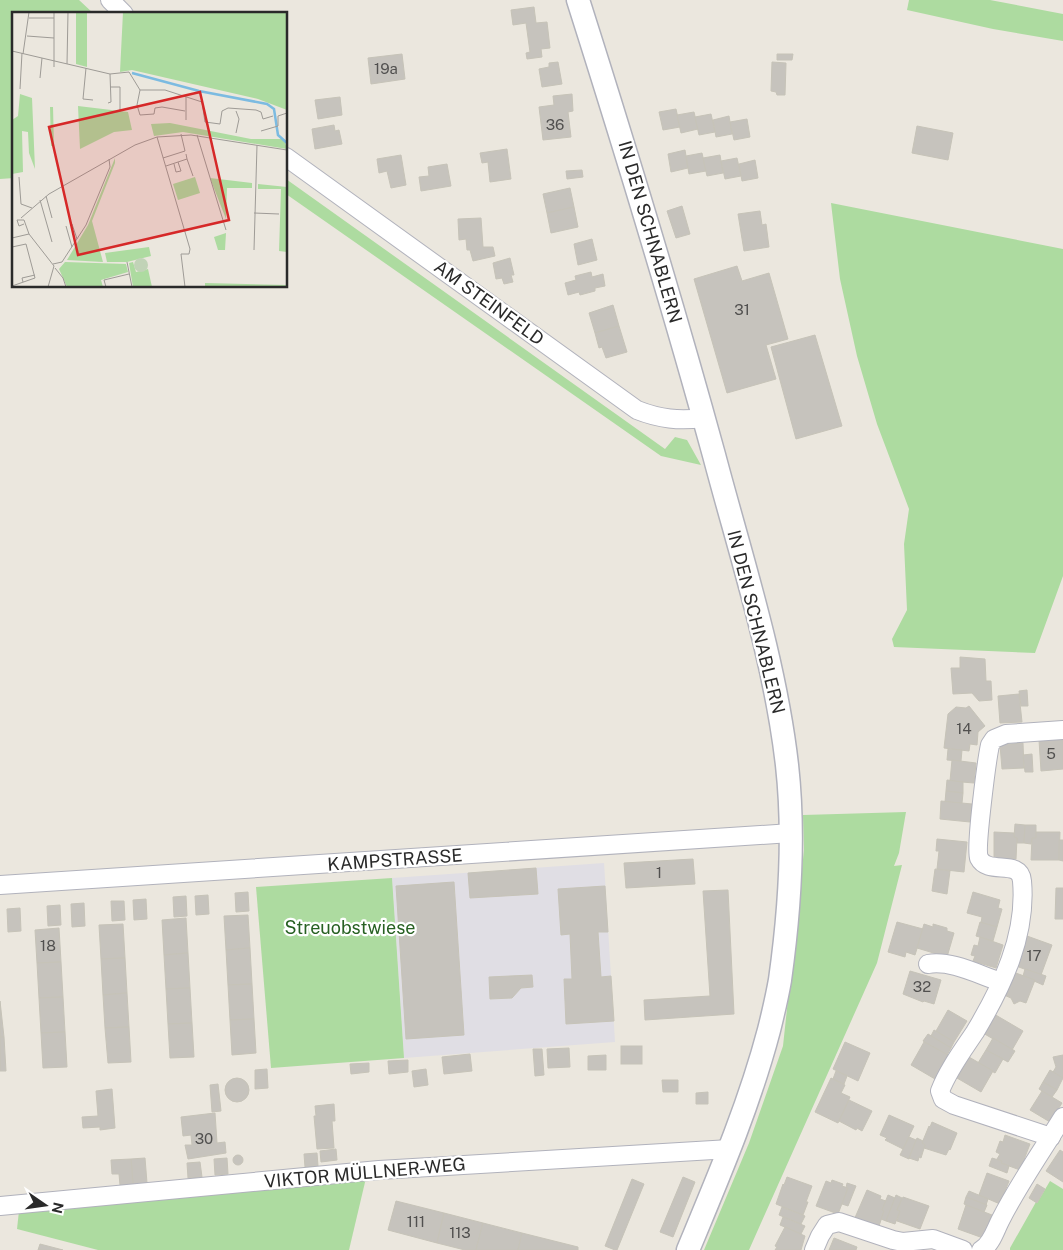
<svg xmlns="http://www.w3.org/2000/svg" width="1063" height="1250" viewBox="0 0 1063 1250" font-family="'Public Sans',sans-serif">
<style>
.industrial{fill:#e0dee4}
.green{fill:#addba0}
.building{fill:#c6c3bd;stroke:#c6c3b8}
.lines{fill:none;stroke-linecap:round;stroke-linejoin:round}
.minor-casing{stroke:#b1b2bc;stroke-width:20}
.tertiary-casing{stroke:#b1b2bc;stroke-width:25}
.minor{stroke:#fff;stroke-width:18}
.tertiary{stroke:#fff;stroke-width:22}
.labels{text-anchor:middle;stroke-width:4.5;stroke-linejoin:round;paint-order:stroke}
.number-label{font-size:15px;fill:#51504f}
.street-label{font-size:18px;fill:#2a2a2a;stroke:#fff}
.park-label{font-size:18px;fill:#276022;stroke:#fff}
.inset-river{fill:none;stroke:#7cbbe1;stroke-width:2.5}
.inset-road{fill:none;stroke:#9e9b96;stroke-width:1}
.view{fill:#d62828;fill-opacity:0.15;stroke:#d62828;stroke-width:2.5}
.inset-edge{fill:none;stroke:#2a2a2a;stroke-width:2.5}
</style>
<rect width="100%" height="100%" fill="#ebe7de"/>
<path class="industrial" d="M604,863L615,1042L404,1058L392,878Z"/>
<g class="green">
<path d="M0,0H79L94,14H14V178L0,179Z"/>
<path d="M909,0H990L1063,14V41L993,29L907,10Z"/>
<path d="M286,179L665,449L675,437L687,440L701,465L661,456L286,194Z"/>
<path d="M831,203L1063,249V576L1035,653L894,647L892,639L907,610L904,544L909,509L877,424L857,356L840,279Z"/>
<path d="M906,812L899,853L894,866L902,865L877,963L749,1250H704L749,1143L783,1046L804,850L803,815Z"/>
<path d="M392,878L404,1058L271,1068L256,887Z"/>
<path d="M366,1178L349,1250H98L17,1229L19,1211Z"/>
<path d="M1050,1181L1063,1189V1250H1010V1248L1036,1202L1037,1203Z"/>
</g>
<g class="building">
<path d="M534,7L536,23L547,22L550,48L541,49L542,57L527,59L526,53L530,52L526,23L513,25L511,10Z"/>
<path d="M402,54L405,79L371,84L368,58Z"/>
<path d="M777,54H793L792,60H777Z"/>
<path d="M558,62L562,84L542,87L539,69L549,67V63Z"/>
<path d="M772,62L786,63L785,95H777L776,92L771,91Z"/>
<path d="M572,94L573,111L568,112L571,137L543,140L539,107L554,105L553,96Z"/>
<path d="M340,97L342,115L318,119L315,100Z"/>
<path d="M676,109L680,127L663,130L659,112Z"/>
<path d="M694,112L698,129L681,133L677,115Z"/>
<path d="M711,114L715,132L699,135L695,117Z"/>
<path d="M729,116L732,134L716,137L713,120Z"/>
<path d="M747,119L750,137L734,140L730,122Z"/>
<path d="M334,125L335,131L339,130L342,144L315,149L312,129Z"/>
<path d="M917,126L953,133L948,160L912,153Z"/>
<path d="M507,149L511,179L490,182L488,162L482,163L480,153Z"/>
<path d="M685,150L688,168L671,172L668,154Z"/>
<path d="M702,153L706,171L689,174L686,156Z"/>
<path d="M401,155L406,185L391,188L387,171L379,173L377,159Z"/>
<path d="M720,155L723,173L707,176L703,158Z"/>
<path d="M737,158L741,176L725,179L721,161Z"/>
<path d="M755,160L758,178L742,181L739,164Z"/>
<path d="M447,164L451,186L421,191L419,177L429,176L428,167Z"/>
<path d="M582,170L583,177L567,179L566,171Z"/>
<path d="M570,188L574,207L547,213L543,194Z"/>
<path d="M682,206L690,234L676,238L667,211Z"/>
<path d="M574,207L578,227L551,233L547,213Z"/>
<path d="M760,211L762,225L766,224L769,247L744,251L738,214Z"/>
<path d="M481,218L483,247H493L495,256L473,261L470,250H467L466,239L459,240L458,219Z"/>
<path d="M592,239L597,260L578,265L574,244Z"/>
<path d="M510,258L514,275H511L513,282L504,284L502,278L496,279L493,263Z"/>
<path d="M737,266L742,281L769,273L788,339L766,345L776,379L727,393L694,279Z"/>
<path d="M591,272L592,277L603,274L605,286L595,288V291L580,295L579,292L568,295L565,283L576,280L575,276Z"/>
<path d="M613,305L619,326L595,333L589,313Z"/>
<path d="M619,326L627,352L606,358L602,347L599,348L595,333Z"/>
<path d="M815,335L842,426L796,439L771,347Z"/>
<path d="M960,657L985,659L986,681H991L992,700L979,701L972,693L953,694L951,668H960Z"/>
<path d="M1027,690L1028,706H1021L1019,691Z"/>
<path d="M1019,694L1022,722L1000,723L998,696Z"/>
<path d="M969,706L985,726L978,732L977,745L970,744L969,751L944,748L948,714L956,707L966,708Z"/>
<path d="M1063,739V769L1041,771L1039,740Z"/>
<path d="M1023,743L1024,768L1002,769L1000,745Z"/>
<path d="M948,749L962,750L961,761L947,760Z"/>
<path d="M1032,754L1033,772H1025L1023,755Z"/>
<path d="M952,760L976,763L974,783L950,781Z"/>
<path d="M947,780L963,782V793L946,791Z"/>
<path d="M946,791L963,793L962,803L945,802Z"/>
<path d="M941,801L972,804L970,822L940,819Z"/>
<path d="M1015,824L1025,825L1024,843H1017V838L1014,837Z"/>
<path d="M1025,825H1036V838H1032L1031,844L1024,843Z"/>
<path d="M994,832L1014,833V837L1017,838L1016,859H994Z"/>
<path d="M1036,832H1060L1059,860H1031L1032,838H1036Z"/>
<path d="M937,839L967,842L964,872L937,869L939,851H936Z"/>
<path d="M1059,840H1063V861L1059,860Z"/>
<path d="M693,859L695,884L626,888L624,863Z"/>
<path d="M536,868L538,894L470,898L468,873Z"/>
<path d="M935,869L950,871L947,894L932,891Z"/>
<path d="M454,882L464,1035L406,1039L396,886Z"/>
<path d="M605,886L608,932H598L601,977L611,976L614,1021L566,1024L564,979H572L570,934L561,935L558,889Z"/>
<path d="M1056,888H1063V919H1055Z"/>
<path d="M728,890L734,1014L645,1020L644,1000L710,996L703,891Z"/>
<path d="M248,892L249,911L236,912L235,893Z"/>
<path d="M973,892L1000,900L998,908L1002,909L997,927L981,923L982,917L967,913Z"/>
<path d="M208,895L209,914L196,915L195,896Z"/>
<path d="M186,896L187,916L174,917L173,897Z"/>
<path d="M146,899L147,919L134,920L133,900Z"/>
<path d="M111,901H124L125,920L112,921Z"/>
<path d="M84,903L85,926L72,927L71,904Z"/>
<path d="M60,905L61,925L48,926L47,906Z"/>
<path d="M20,908L21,931L8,932L7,909Z"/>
<path d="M248,915L250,948L226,950L224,916Z"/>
<path d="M186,918L188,953L164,955L162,920Z"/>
<path d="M897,922L923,929L915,955L906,952L905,957L888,952Z"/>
<path d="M980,922L997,927L993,941L976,936Z"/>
<path d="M123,924L125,958L101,959L99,925Z"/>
<path d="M924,924L933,927V924L947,928V931L954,933L947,957L917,948Z"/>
<path d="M59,928L61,962L37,963L35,930Z"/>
<path d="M1027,936L1052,945L1041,975L1016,966Z"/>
<path d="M980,937L1003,945L996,968L973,961L975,956L971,955L974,945L978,946Z"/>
<path d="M250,948L252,984L228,985L226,950Z"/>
<path d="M188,953L190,988L166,989L164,955Z"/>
<path d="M125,958L127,993L103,995L101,959Z"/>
<path d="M61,962L63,997L39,998L37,963Z"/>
<path d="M1025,969L1046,976L1043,985L1023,976Z"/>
<path d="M910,971L941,980L934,1004L924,1001L923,1002L903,994Z"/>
<path d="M1013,972L1035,980L1026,1003L1020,1001L1014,1004L1011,998L1004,995Z"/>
<path d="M532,975L533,987L521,988L512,998L490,999L489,977Z"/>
<path d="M252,984L254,1019L230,1020L228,985Z"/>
<path d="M190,988L192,1023L168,1024L166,989Z"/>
<path d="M127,993L129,1027L105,1028L103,995Z"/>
<path d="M63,997L65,1032L41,1033L39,998Z"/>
<path d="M0,1001L4,1037H0Z"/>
<path d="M948,1010L967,1021L954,1042L936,1031Z"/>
<path d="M994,1014L1023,1031L1012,1050L983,1033Z"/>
<path d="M254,1019L256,1053L232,1055L230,1020Z"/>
<path d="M192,1023L194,1057L170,1058L168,1024Z"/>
<path d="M129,1027L131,1062L108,1063L105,1028Z"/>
<path d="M934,1030L954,1042L951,1048L931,1036Z"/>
<path d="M65,1032L67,1067L43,1068L41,1033Z"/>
<path d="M928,1034L951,1048L947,1055L923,1041Z"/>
<path d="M0,1037H4L6,1071H0Z"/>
<path d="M993,1038L1015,1051L1008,1062L986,1050Z"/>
<path d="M845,1042L870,1053L858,1081L833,1069Z"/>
<path d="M924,1042L948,1055L935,1079L911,1065Z"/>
<rect x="621" y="1046" width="21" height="18"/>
<path d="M569,1048L570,1067L548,1068L547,1049Z"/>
<path d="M533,1049H542L544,1075L535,1076Z"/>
<path d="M986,1050L1003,1059L995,1073L978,1063Z"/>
<path d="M470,1054L472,1071L444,1074L442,1057Z"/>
<path d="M606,1055V1070H588V1056Z"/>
<path d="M1063,1055V1078L1053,1072L1056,1067L1053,1057Z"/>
<path d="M969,1057L993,1071L981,1092L957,1078Z"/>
<path d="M408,1060V1072L389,1074L388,1061Z"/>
<path d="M369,1063V1072L351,1074L350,1064Z"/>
<path d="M267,1069L268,1088L255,1089V1070Z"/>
<path d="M426,1069L428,1085L414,1087L412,1071Z"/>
<path d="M1050,1070L1063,1078L1057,1090L1043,1082Z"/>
<path d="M836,1071L847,1076L844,1084L833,1079Z"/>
<path d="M831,1078L845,1085L841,1093L850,1097L838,1123L815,1112Z"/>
<circle cx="237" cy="1090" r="12"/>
<path d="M662,1080H678V1092H663Z"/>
<path d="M1043,1082L1057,1090L1052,1097L1039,1089Z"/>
<path d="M218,1084L221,1111L212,1112L210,1085Z"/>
<path d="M112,1089L115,1128L100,1130V1127L83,1128L82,1117L98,1116L96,1091Z"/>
<path d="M1042,1091L1062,1103L1050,1122L1030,1110Z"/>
<path d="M708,1092V1104H696V1093Z"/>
<path d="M849,1100L872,1111L862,1131L857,1128L856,1130L839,1121Z"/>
<path d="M334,1104L335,1121H332L334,1148L317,1149L314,1116H316L315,1106Z"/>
<path d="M215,1113L217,1143L225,1142L226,1153L188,1159L185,1145H192L191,1135L183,1136L181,1117Z"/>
<path d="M889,1115L914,1126L903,1149L885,1140L887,1138L880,1135Z"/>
<path d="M932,1122L957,1133L950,1150L949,1149L946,1155L924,1148L925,1145L922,1143L929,1126L930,1127Z"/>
<path d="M1005,1135L1030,1144L1020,1170L1001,1163L1002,1161L997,1159L1000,1154L996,1152L1000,1141L1003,1142Z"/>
<path d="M909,1137L916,1140L909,1159L900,1155Z"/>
<path d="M917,1138L923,1141L922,1143L925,1145L921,1158L919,1157L918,1161L909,1158Z"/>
<path d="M336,1149L337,1160L321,1162L320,1151Z"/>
<path d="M1060,1150L1063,1152V1182L1046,1171Z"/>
<path d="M317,1153L318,1166L305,1167L304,1154Z"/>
<circle cx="238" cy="1160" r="5"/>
<path d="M145,1158L147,1183L133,1184L131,1159Z"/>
<path d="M227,1158L228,1174L215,1175L214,1159Z"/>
<path d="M992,1158L1002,1161L1001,1163L1009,1166L1007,1173L989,1166Z"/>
<path d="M131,1159L133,1184L120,1185L119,1174H112L111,1160Z"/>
<path d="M200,1162L202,1177L188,1178L187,1163Z"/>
<path d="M987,1173L1009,1181L1000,1204L979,1195Z"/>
<path d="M683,1177L695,1182L673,1237L660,1232Z"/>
<path d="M787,1177L812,1186L806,1202H808L803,1215L776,1204L783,1184L784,1185Z"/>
<path d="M632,1179L644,1184L617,1250H615L605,1246Z"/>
<path d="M832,1180L843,1184L842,1186L848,1188L838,1214L816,1206L826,1181L831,1183Z"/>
<path d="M847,1183L856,1186L848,1206L842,1204L848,1188H846Z"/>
<path d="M1037,1184L1045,1189L1037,1203L1029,1198Z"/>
<path d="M867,1190L881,1196L880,1199L886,1201L882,1210L884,1211L878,1229L854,1220Z"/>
<path d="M969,1191L988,1199L986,1205L966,1197Z"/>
<path d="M888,1195L895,1198L886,1221L881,1219L884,1211L882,1210Z"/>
<path d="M896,1195L902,1198L897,1210L900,1211L895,1224L886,1221Z"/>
<path d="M903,1197L929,1206L920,1229L897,1221L900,1211L897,1210Z"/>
<path d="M966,1197L987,1205L984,1212L964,1204Z"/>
<path d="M396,1201L444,1213L437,1243L388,1230Z"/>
<path d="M966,1205L992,1215L983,1238L958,1229Z"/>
<path d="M782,1207L805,1216L801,1224L779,1215Z"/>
<path d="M444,1213L483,1223L476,1250H465L437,1243Z"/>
<path d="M783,1217L805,1226L801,1234L780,1225Z"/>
<path d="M483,1223L522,1233L518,1250H476Z"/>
<path d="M785,1227L805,1236L801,1250H775L777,1247L775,1246Z"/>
<path d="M522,1233L578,1247V1250H518Z"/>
<path d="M834,1238L857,1247L856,1250H829Z"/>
<path d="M40,1244L63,1250H38Z"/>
</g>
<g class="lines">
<g class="minor-casing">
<g id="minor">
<path d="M110,0L124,14"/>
<path d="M286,157L637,410C660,419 679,421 703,418"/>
<path d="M0,885L791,833"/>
<path d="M928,964C952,960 979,975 1001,982"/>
<path d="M1051,1137L954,1105L943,1099L940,1091C948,1070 963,1050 975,1032C1002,987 1027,935 1022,881C1020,858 988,876 979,858C975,848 987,759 990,745L994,739L1006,734L1063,730"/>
<path d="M0,1206L379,1170L730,1149"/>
<path d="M814,1250L820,1236L827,1225L839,1222L893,1240L903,1242L933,1239L963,1250"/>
<path d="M981,1250C991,1245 995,1231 1000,1221C1018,1185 1042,1151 1063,1117"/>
</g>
</g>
<g class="tertiary-casing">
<path id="tertiary" d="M578,0C626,151 672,302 714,455C741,557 775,660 787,765C795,837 790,909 780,980C777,997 773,1014 769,1030C749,1106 718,1178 688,1250"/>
</g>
<use href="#minor" class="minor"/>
<use href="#tertiary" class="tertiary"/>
</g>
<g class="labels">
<g class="number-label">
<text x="386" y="74">19a</text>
<text x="555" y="130">36</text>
<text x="742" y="315">31</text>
<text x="964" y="734">14</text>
<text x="1051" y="759">5</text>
<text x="659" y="878">1</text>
<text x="48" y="951">18</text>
<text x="1034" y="961">17</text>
<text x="922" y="992">32</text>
<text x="204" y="1144">30</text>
<text x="416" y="1227">111</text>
<text x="460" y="1238">113</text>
</g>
<g class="street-label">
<text transform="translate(650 232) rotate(74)" y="6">IN DEN SCHNABLERN</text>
<text transform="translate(489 303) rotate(36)" y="6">AM STEINFELD</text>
<text transform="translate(756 622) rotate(76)" y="6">IN DEN SCHNABLERN</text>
<text transform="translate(395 860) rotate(-4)" y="6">KAMPSTRASSE</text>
<text transform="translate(365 1173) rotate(-5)" y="6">VIKTOR MÜLLNER-WEG</text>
</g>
<g class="park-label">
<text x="350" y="934">Streuobstwiese</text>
</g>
</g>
<g transform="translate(12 12)">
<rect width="275" height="275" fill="#ebe7de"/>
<path d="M64,0H75V55L64,52ZM111,0H275V98L246,87L120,58L108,60ZM8,82L20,86L23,157L17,141L16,120L10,119L11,160L0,162V108L6,104ZM66,94L116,100L120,118L102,120L68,137ZM38,95H41L42,134H39ZM158,111L239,127H272L275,137L171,120L142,124L139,112ZM103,146V151L80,209L91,250L55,248L76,213ZM183,165L188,181L166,188L161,172ZM198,166L240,171V176H215L214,207ZM246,172L275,175V240L267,239L269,177H246ZM214,221L213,238H206L202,225ZM137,235L139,244L115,250H95L93,241ZM53,250L114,252L116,260L89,268L91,275H55L47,257ZM121,250L124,260L136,257L140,275H121L117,251ZM193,271L275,273V275L193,274Z" fill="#addba0"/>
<path d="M122 253a7 7 0 1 1 14 0a7 7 0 1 1-14 0Z" fill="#c1d3b7"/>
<path class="inset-river" d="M120,61L187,79L255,92L262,97L266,123L275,131"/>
<path class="inset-road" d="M42,0V55M0,5V41M17,6H42M15,24L42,26M0,39L98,62L117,60L128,78H153L190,90L193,110L208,112L210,99L216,96L244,98L249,100L251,107L261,104M11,42L17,0M55,52L56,0M74,56L71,87L81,88M28,66L30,46M98,75H108V98M8,77L10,41M128,78L125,93L128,103L142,102L143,96L150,95L173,99M96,91L99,90L98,62M224,99L227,107L224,121M174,108V85M249,119L266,114V104L275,101M185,123L214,218M145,125L178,237L177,242H169L173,275M151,146L173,139L169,122M175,147L181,164M162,152L164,160L169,159L166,150M154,154L175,147L174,142M7,165L9,192L20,196M34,184L40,206M28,188L40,230M242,201L267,202M9,206L37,182L123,133L145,125L179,123L275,138M12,212L7,214L5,208H12L17,222L42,254L36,275M60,212L65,227M54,214L60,235M0,226L17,222M0,235L14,232L23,266L0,274M242,238L245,133M115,250L120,275M41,252L50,250L74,213L98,155L97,147M43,256L51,266L54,275M11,270L10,266L23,263M94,275L92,268L117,262"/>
<path class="view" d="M188,80L217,208L66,243L37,115Z"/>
<rect width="275" height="275" class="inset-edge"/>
</g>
<g transform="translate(45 1205) rotate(103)" stroke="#ffffff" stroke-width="4" paint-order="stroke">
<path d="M0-4L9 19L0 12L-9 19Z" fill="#2a2a2a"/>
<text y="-8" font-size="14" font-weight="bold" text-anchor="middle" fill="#2a2a2a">N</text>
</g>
</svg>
